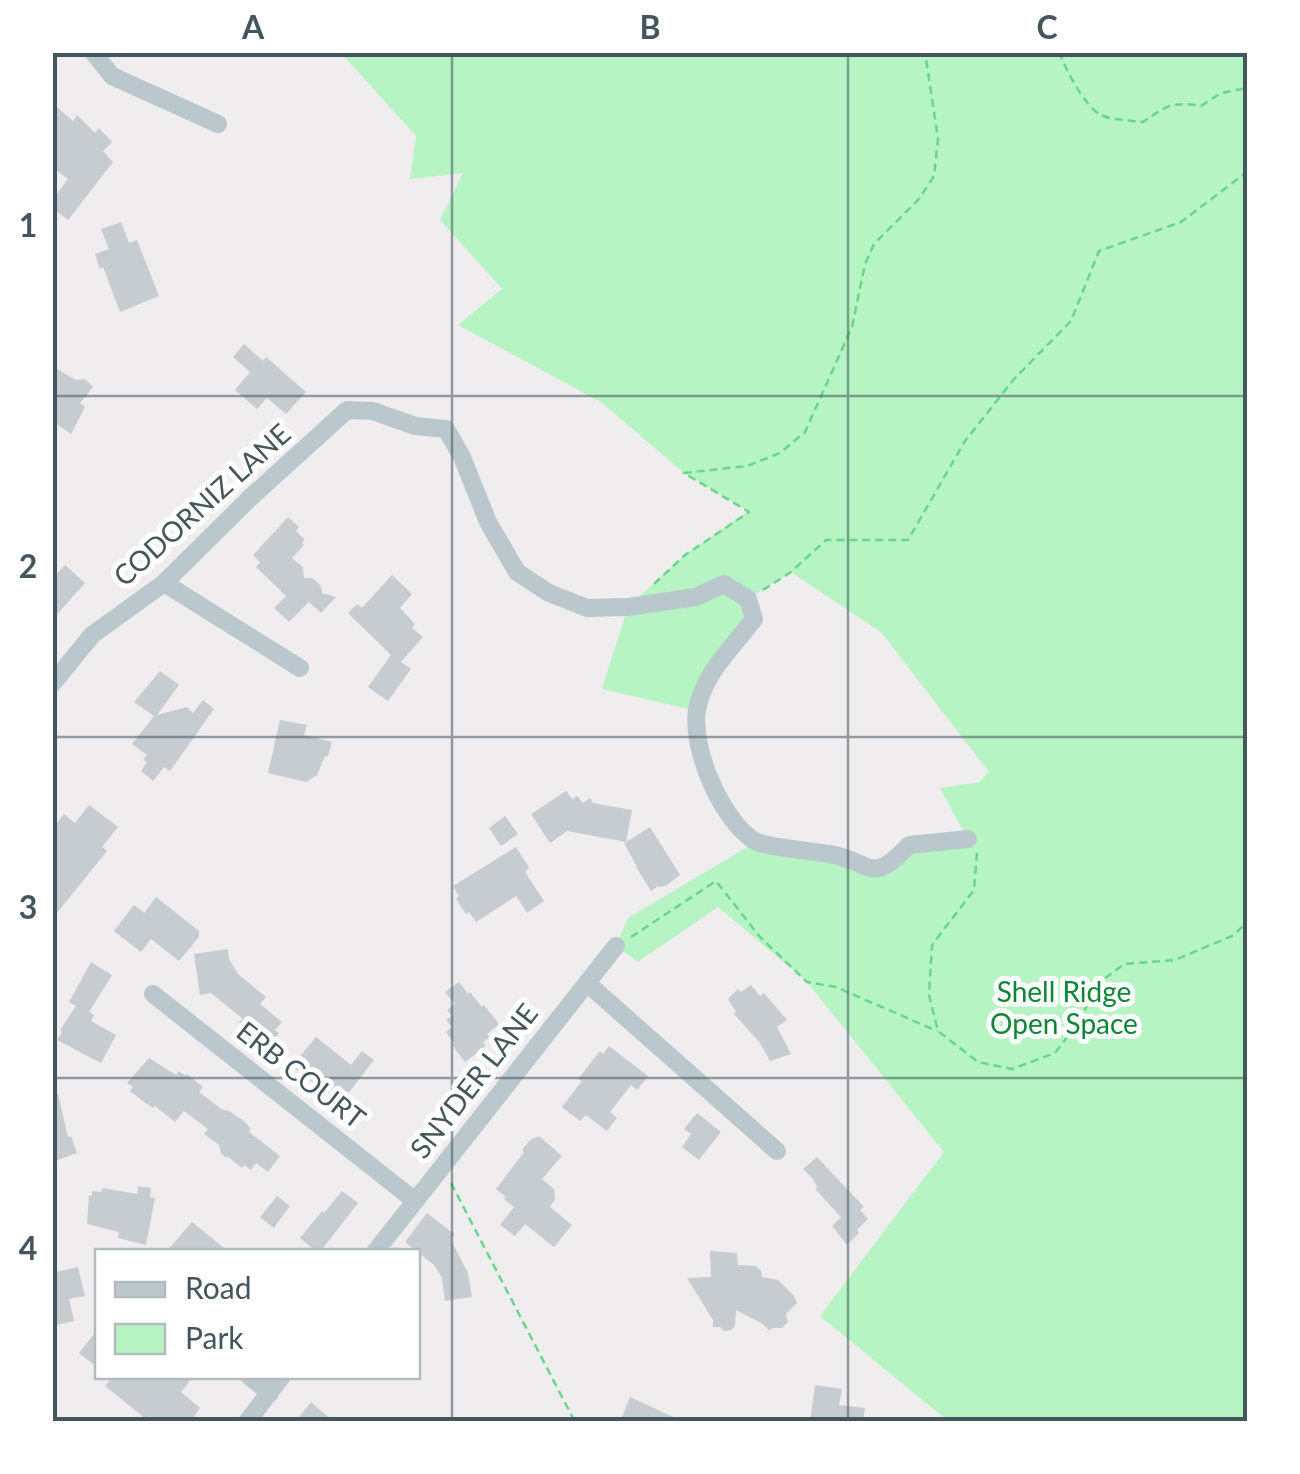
<svg xmlns="http://www.w3.org/2000/svg" width="1300" height="1474" viewBox="0 0 1300 1474" font-family="Lato,sans-serif">
<style>
.green{fill:#b6f4c4}
.building{fill:#c7ccd1}
.lines{fill:none;stroke-linecap:round;stroke-linejoin:round}
.path{stroke:#6ad590;stroke-width:2.5;stroke-dasharray:8 5;stroke-linecap:butt}
.street{stroke:#bac8ce;stroke-width:18}
.grid{fill:none;stroke:#44555d;stroke-width:2.5;stroke-opacity:0.55}
.labels{text-anchor:middle;stroke-width:10;stroke-linejoin:round;paint-order:stroke}
.street-label{font-size:28px;fill:#44555d;stroke:#fff}
.park-label{font-size:28px;fill:#0d8637;stroke:#fff}
.neatline{fill:none;stroke:#44555d;stroke-width:4}
.grid-label{font-size:32px;text-anchor:middle;font-weight:bold;fill:#44555d}
</style>
<rect width="100%" height="100%" fill="#f0edee"/>
<path class="green" d="M341,53H1247V1421H948L820,1316L944,1152L807,982L718,907L638,962L616,946L628,918L756,842L871,870L909,845L967,838L940,788L979,782L989,772L881,632L791,572L748,599L754,619L697,711L602,689L628,607L685,555L748,511L684,473L601,402L458,325L502,289L440,220L463,173L410,179L416,136Z"/>
<g class="building">
<path d="M52,103L73,121L77,115L95,133L99,128L112,142L103,151L113,162L68,220L52,208V200L68,179L52,167Z"/>
<path d="M121,222L129,243L137,240L159,296L120,312L103,267L100,269L95,254L109,249L101,229Z"/>
<path d="M244,344L263,361L266,357L306,392L286,414L267,398L257,409L235,390L250,372L233,357Z"/>
<path d="M52,366L76,380L85,379L93,387L80,403L85,407L71,434L52,421Z"/>
<path d="M288,517L299,527L296,531L305,540L302,543L304,545L292,558L303,567L304,578H313L321,586L322,593L336,597L321,613L309,602L289,622L274,608L286,596L256,567L260,562L253,555Z"/>
<path d="M65,565L85,583L52,620V579Z"/>
<path d="M392,575L412,594L400,608L415,624L412,628L423,637L401,662L411,669L388,701L368,687L391,655L348,613L357,604L362,608Z"/>
<path d="M160,671L179,685L157,715L187,707L193,713L203,700L214,709L170,771L164,767L153,781L141,771L147,762L143,760L147,755L132,744L154,716L134,702Z"/>
<path d="M280,720L307,725L304,735L332,742L328,756H325L317,775L306,782L268,773Z"/>
<path d="M566,791L572,799L577,796L583,803L590,798L593,803L632,810L626,842L650,827L680,875L667,885L660,887L658,886L651,891L636,867H637L624,843L626,842L567,831L550,843L531,814Z"/>
<path d="M89,805L118,827L102,847L107,851L52,919V829L64,814L75,823Z"/>
<path d="M505,816L518,834L501,846L489,828Z"/>
<path d="M516,847L529,867L525,872L544,901L527,913L516,896L476,922L469,912L466,914L456,899L459,896L453,886Z"/>
<path d="M156,897L199,931V937L179,961L151,939L141,952L114,931L134,905L144,913Z"/>
<path d="M228,949L229,959L238,974L266,997L260,1004L282,1022L275,1030L279,1033L268,1046L239,1022L243,1019L211,993L200,995L194,954Z"/>
<path d="M91,962L112,975L89,1012L94,1015L91,1021L116,1035L101,1063L57,1040L62,1032L60,1030L76,1006L69,1002Z"/>
<path d="M459,982L468,994L470,992L482,1007L484,1005L499,1024L487,1034L490,1037L483,1042L486,1046L465,1062L452,1045L454,1043L446,1032L452,1027L446,1020L452,1016L447,1010L455,1004L445,992Z"/>
<path d="M751,985L760,996L764,993L787,1020L777,1027L791,1054L770,1061L760,1043L734,1014L736,1012L728,999L738,989L741,992Z"/>
<path d="M316,1037L351,1065L362,1051L374,1060L340,1104L292,1066Z"/>
<path d="M609,1046L648,1076L637,1090L631,1085L610,1112L617,1118L607,1131L586,1115L580,1121L562,1107L582,1081L578,1079L600,1051L603,1054Z"/>
<path d="M149,1058L176,1075L179,1071L186,1076L187,1074L203,1087L199,1092L223,1110L229,1111L244,1121L251,1129L249,1132L280,1156L268,1172L256,1163L251,1170L244,1165L242,1168L228,1157H225L221,1153L219,1145L204,1134L208,1129L184,1111L175,1122L155,1106L153,1108L144,1102L130,1091L133,1087L127,1083Z"/>
<path d="M52,1094H58L68,1137L71,1136L77,1153L52,1162Z"/>
<path d="M697,1113L721,1132L699,1160L682,1147L691,1134L684,1129Z"/>
<path d="M539,1136L562,1156L542,1179L554,1189L555,1199L550,1207L572,1225L554,1247L525,1224L515,1236L500,1225L514,1207L504,1199L506,1197L496,1189L524,1152L522,1150L530,1140Z"/>
<path d="M817,1157L864,1207L860,1210L868,1219L857,1230L859,1233L847,1245L832,1226L841,1217L816,1190L817,1187L813,1179L803,1169Z"/>
<path d="M138,1186L151,1188L150,1197L155,1198L146,1245L118,1238L119,1232L87,1224L89,1195L92,1196V1191L101,1192L103,1188L137,1194Z"/>
<path d="M342,1191L358,1203L320,1252H317L300,1238L322,1211L324,1213Z"/>
<path d="M277,1196L290,1206L274,1228L260,1217Z"/>
<path d="M427,1213L454,1234L451,1240L468,1273L472,1297L445,1301L442,1278L434,1265L405,1242Z"/>
<path d="M192,1222L229,1252H166Z"/>
<path d="M710,1251L737,1253L738,1265L756,1266L761,1271L762,1277L778,1280L794,1296L797,1303L786,1314L788,1322L782,1328H772L770,1331L761,1323L736,1310L735,1326L731,1330L724,1331L720,1327H713V1320L687,1278L711,1277Z"/>
<path d="M78,1267L85,1296L69,1299L74,1321L52,1326V1279L57,1278L56,1272Z"/>
<path d="M98,1329V1368L79,1353Z"/>
<path d="M113,1376H194L181,1392L200,1408L190,1422H157L149,1416L146,1419L105,1386Z"/>
<path d="M815,1385L842,1389L839,1405L865,1408L863,1422H810Z"/>
<path d="M630,1397L684,1422H620Z"/>
<path d="M311,1402L334,1422H295Z"/>
</g>
<g class="lines">
<g class="path">
<path d="M1059,52C1066,70 1085,107 1101,115C1114,121 1129,120 1143,122C1166,106 1172,101 1201,106L1221,93L1248,88"/>
<path d="M654,584L685,555L749,512L684,473L747,466L780,453L805,432L852,327L865,264L874,244L919,199L934,176L938,139L925,52"/>
<path d="M763,590L791,572L826,540H908L965,441L1014,379L1071,321L1099,251L1181,222L1248,171"/>
<path d="M52,766L55,769L52,771"/>
<path d="M977,853L974,890L932,945L929,995L938,1031L978,1062L1012,1069L1055,1053L1081,1019L1095,986L1124,964L1175,960L1232,936L1248,922"/>
<path d="M631,937L716,881L760,937L807,982L836,987L937,1031"/>
<path d="M451,1183L575,1422"/>
</g>
<g class="street">
<path d="M93,52L112,76L218,124"/>
<path d="M164,583L300,668"/>
<path d="M52,684L92,635L164,583L251,497L347,410L373,411L415,426L446,429L462,457L488,522L517,572L549,593L587,608L628,607L696,597L724,584L748,599L754,619C733,647 703,674 697,710C691,749 721,818 753,840C763,847 813,851 829,854C872,861 870,887 909,845L968,839"/>
<path d="M587,983L777,1151"/>
<path d="M153,994L414,1200"/>
<path d="M375,1252L616,946"/>
<path d="M249,1376L270,1393"/>
<path d="M247,1422L282,1376"/>
</g>
</g>
<path class="grid" d="M452,52V1422M848,52V1422M52,396H1248M52,737H1248M52,1078H1248"/>
<g class="labels">
<g class="street-label">
<text transform="translate(202 505) rotate(-42)" y="10">CODORNIZ LANE</text>
<text transform="translate(301 1075) rotate(38)" y="10">ERB COURT</text>
<text transform="translate(474 1081) rotate(-52)" y="10">SNYDER LANE</text>
</g>
<g class="park-label">
<text x="1064" y="1002">Shell Ridge<tspan x="1064" dy="32">Open Space</tspan></text>
</g>
</g>
<rect width="1300" height="1474" fill="none" stroke="#ffffff" stroke-width="110"/>
<rect x="95" y="1249" width="325" height="130" fill="#ffffff" stroke="#b4bbbe" stroke-width="2.5"/>
<rect x="115" y="1282" width="50" height="15" fill="#bac8ce" stroke="#b4bbbe" stroke-width="2.5"/>
<text x="185" y="1299" font-size="30" fill="#44555d">Road</text>
<rect x="115" y="1324" width="50" height="30" fill="#b6f4c4" stroke="#b4bbbe" stroke-width="2.5"/>
<text x="185" y="1349" font-size="30" fill="#44555d">Park</text>
<rect x="55" y="55" width="1190" height="1364" class="neatline"/>
<g class="grid-label">
<text x="253" y="39">A</text>
<text x="650" y="39">B</text>
<text x="1047" y="39">C</text>
<text x="28" y="237">1</text>
<text x="28" y="578">2</text>
<text x="28" y="919">3</text>
<text x="28" y="1260">4</text>
</g>
</svg>
